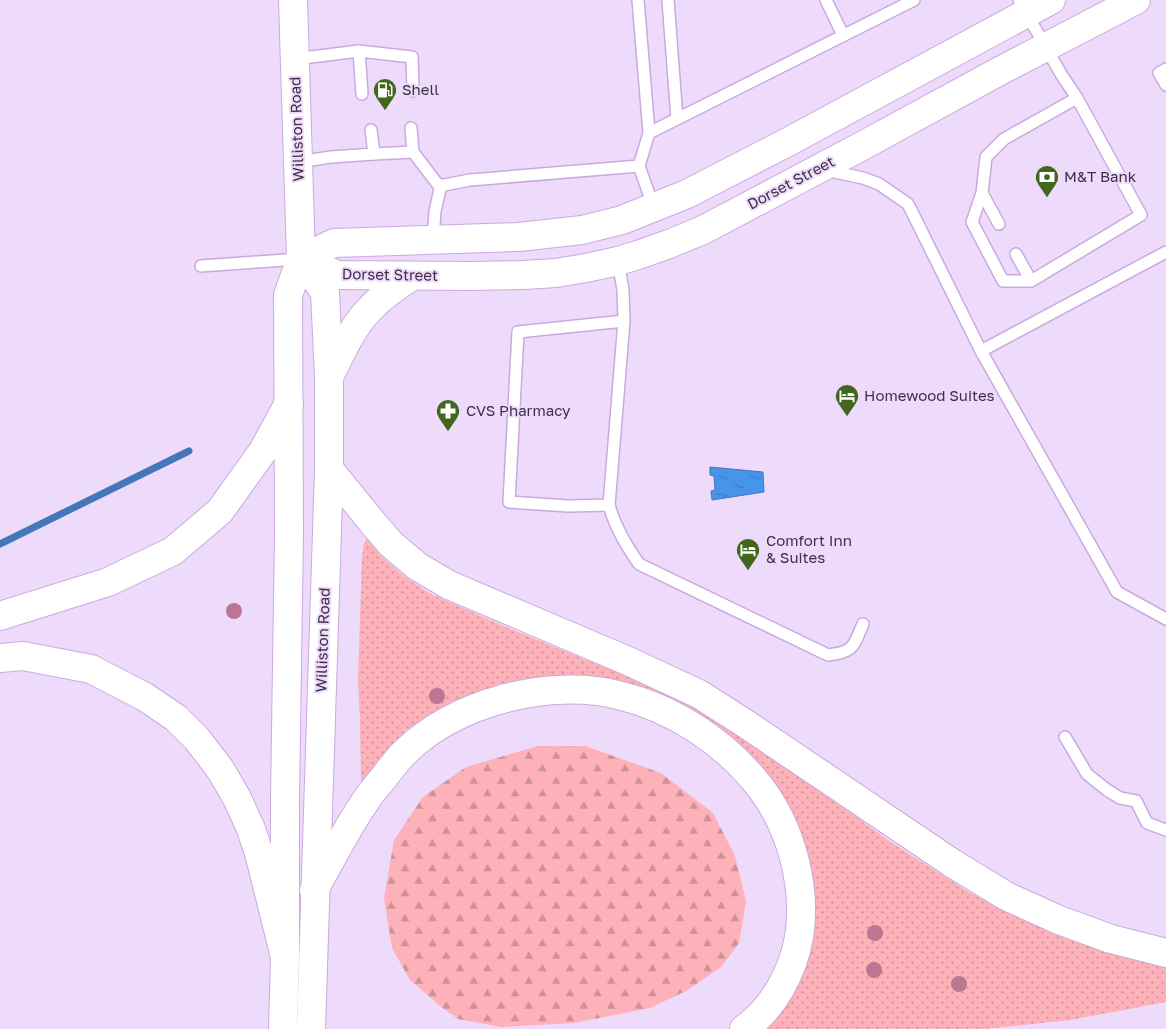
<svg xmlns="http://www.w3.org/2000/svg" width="1166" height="1029" viewBox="0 0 1166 1029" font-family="'Golos Text',sans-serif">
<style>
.grass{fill:url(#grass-dots)}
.forest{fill:url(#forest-firs)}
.water{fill:url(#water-ripples);stroke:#4477ba}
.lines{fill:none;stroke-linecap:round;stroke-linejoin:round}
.stream{stroke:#4477ba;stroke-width:7}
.service-casing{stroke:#caaade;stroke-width:14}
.secondary-casing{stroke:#caaade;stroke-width:30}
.primary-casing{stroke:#caaade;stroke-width:30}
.motorway-casing{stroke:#caaade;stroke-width:30}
.service{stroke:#fff;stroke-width:11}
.secondary{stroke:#fff;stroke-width:28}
.primary{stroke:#fff;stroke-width:28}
.motorway{stroke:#fff;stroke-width:28}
.tree{fill:#bb7692}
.labels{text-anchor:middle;stroke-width:4;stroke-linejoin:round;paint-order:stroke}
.poi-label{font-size:15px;fill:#3e3146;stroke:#eedafa;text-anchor:start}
.street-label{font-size:15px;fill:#3e3146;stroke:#eedafa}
</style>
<defs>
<pattern id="grass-dots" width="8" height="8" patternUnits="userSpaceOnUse" patternTransform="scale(1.25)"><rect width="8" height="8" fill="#fdb1b9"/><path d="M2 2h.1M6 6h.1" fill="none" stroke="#ce9198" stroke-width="1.8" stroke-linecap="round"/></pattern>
<pattern id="forest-firs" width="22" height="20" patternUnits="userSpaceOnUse" patternTransform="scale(1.25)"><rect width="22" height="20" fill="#fdb1b9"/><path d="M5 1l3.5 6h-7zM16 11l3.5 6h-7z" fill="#ce9198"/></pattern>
<pattern id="water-ripples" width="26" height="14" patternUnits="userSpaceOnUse" patternTransform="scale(1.25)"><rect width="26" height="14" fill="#4695eb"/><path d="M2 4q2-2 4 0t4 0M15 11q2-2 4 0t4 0" fill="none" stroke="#3c7ac0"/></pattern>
</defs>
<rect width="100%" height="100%" fill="#eedafa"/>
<path class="grass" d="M367,538L381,556L404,576L429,593L506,627L660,690C671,696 683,700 694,706C700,710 704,715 711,717L785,765L892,843L969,892L1018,917L1064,937L1101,949L1166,965V1002L1070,1020L985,1029H759L807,954L815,914L811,871L799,830L746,752L691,710L647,690L548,677L499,684L451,702L407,729L378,760L367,781L363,783L361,780L360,718L358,681L362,558L364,543Z"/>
<path class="forest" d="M538,746H585L661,773L713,813L735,856L746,901L739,943L722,966L688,990L650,1008L574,1023L501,1027L458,1019L440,1006L410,980L392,948L384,898L394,840L423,797L466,767Z"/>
<path class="water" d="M710,467L763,472L764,492L712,500L711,491L715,490L714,476L710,475Z"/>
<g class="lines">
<path class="stream" d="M0,544L189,451"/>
<g class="service-casing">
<g id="service">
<path d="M638,0L649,133L639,166L654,208"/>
<path d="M668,0L677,119"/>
<path d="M826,0L843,35"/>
<path d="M1019,0L1061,74L1077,98L1141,215L1031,281H1003L972,222L982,193L986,157L1004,139L1077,98"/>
<path d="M359,51L412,57L413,91"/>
<path d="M295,59L359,51L362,94"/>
<path d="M1166,69L1159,73L1166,85"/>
<path d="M411,128L413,152L439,186L470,180L639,166"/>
<path d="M649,133L914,0"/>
<path d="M374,154L413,152"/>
<path d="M298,162L331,157L374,154L371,130"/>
<path d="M825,170L863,178L879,184L908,204L981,351"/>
<path d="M982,193L999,224"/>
<path d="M433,240L435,211L441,185"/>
<path d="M1166,252L981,351L1117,592L1166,619"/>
<path d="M1016,254L1031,281"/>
<path d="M618,261L623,290L624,321L609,505L568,506L509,502L518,332L624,321"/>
<path d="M201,266L299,259"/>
<path d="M609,505C615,527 626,545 639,564L828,655C855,652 853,646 863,624"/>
<path d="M1065,737L1087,774L1107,790L1120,798L1136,801L1147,823L1166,830"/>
</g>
</g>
<g class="secondary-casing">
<g id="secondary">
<path d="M301,259L337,275L471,276L523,275L556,273L586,268L618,261L638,255L669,244L703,230L862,146L996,73L1136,0"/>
<path d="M301,259L334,243L519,237L582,230L622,220L687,194L786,143L1051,0"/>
</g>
</g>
<g class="primary-casing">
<g id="primary">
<path d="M301,259L325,292L329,377V469L311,1029"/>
<path d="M329,377C340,355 352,327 369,310C381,296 397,286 412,276"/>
<path d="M283,1029L285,957V798L289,533L288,295L301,259L293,0"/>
</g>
</g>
<g class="motorway-casing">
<g id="motorway">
<path d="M329,469L372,522L391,544L417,566L449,585L628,661L699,694L746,724L952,863L1006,896L1059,920L1111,939L1166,953"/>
<path d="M0,616L108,582L173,551L220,511L263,451L289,403"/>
<path d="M0,658L23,656L91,669L145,697L176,718L197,739L220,769L237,798L251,829L259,853L285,957"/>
<path d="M314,890C331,860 347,827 367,799C372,791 379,784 385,776C391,768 397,760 404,753C455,702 549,678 618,695C673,708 725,742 760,787C791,827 807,887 799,937C793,972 773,1009 744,1029"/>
</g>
</g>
<use href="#service" class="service"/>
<use href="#secondary" class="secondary"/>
<use href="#primary" class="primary"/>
<use href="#motorway" class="motorway"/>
</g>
<g class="tree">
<circle cx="234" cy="611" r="8"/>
<circle cx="437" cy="696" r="8"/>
<circle cx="875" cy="933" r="8"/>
<circle cx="874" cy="970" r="8"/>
<circle cx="959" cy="984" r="8"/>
</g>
<defs>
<g id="fuel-pin" transform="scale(1.25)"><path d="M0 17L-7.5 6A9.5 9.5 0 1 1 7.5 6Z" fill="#41661e" stroke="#eedafa"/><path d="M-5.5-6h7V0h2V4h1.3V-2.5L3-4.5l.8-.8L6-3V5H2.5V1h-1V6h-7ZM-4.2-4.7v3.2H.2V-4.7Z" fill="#fff"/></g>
<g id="bank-pin" transform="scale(1.25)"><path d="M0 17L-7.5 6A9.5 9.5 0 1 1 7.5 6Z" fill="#41661e" stroke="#eedafa"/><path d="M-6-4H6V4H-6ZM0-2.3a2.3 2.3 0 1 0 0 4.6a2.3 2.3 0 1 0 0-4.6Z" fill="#fff"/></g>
<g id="hotel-pin" transform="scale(1.25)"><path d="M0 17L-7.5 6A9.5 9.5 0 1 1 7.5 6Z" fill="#41661e" stroke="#eedafa"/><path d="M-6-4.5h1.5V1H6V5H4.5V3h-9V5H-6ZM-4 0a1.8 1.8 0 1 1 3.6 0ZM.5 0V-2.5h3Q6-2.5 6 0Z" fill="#fff"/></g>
<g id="pharmacy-pin" transform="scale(1.25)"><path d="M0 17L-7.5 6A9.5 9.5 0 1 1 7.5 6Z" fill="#41661e" stroke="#eedafa"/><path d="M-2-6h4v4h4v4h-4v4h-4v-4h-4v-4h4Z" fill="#fff"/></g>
</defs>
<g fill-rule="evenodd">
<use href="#fuel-pin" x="385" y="90"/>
<use href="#bank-pin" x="1047" y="177"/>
<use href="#hotel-pin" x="847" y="396"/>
<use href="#pharmacy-pin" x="448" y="411"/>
<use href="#hotel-pin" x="748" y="550"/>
</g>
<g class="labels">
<g class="poi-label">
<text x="402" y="95">Shell</text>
<text x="1064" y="182">M&amp;T Bank</text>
<text x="864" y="401">Homewood Suites</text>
<text x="466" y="416">CVS Pharmacy</text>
<text x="766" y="546">Comfort Inn<tspan x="766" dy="17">&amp; Suites</tspan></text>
</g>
<g class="street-label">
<text transform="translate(297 129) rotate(-92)" y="5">Williston Road</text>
<text transform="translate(791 183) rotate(-28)" y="5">Dorset Street</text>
<text transform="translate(390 275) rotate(1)" y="5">Dorset Street</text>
<text transform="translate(323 640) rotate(-88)" y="5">Williston Road</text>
</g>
</g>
</svg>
